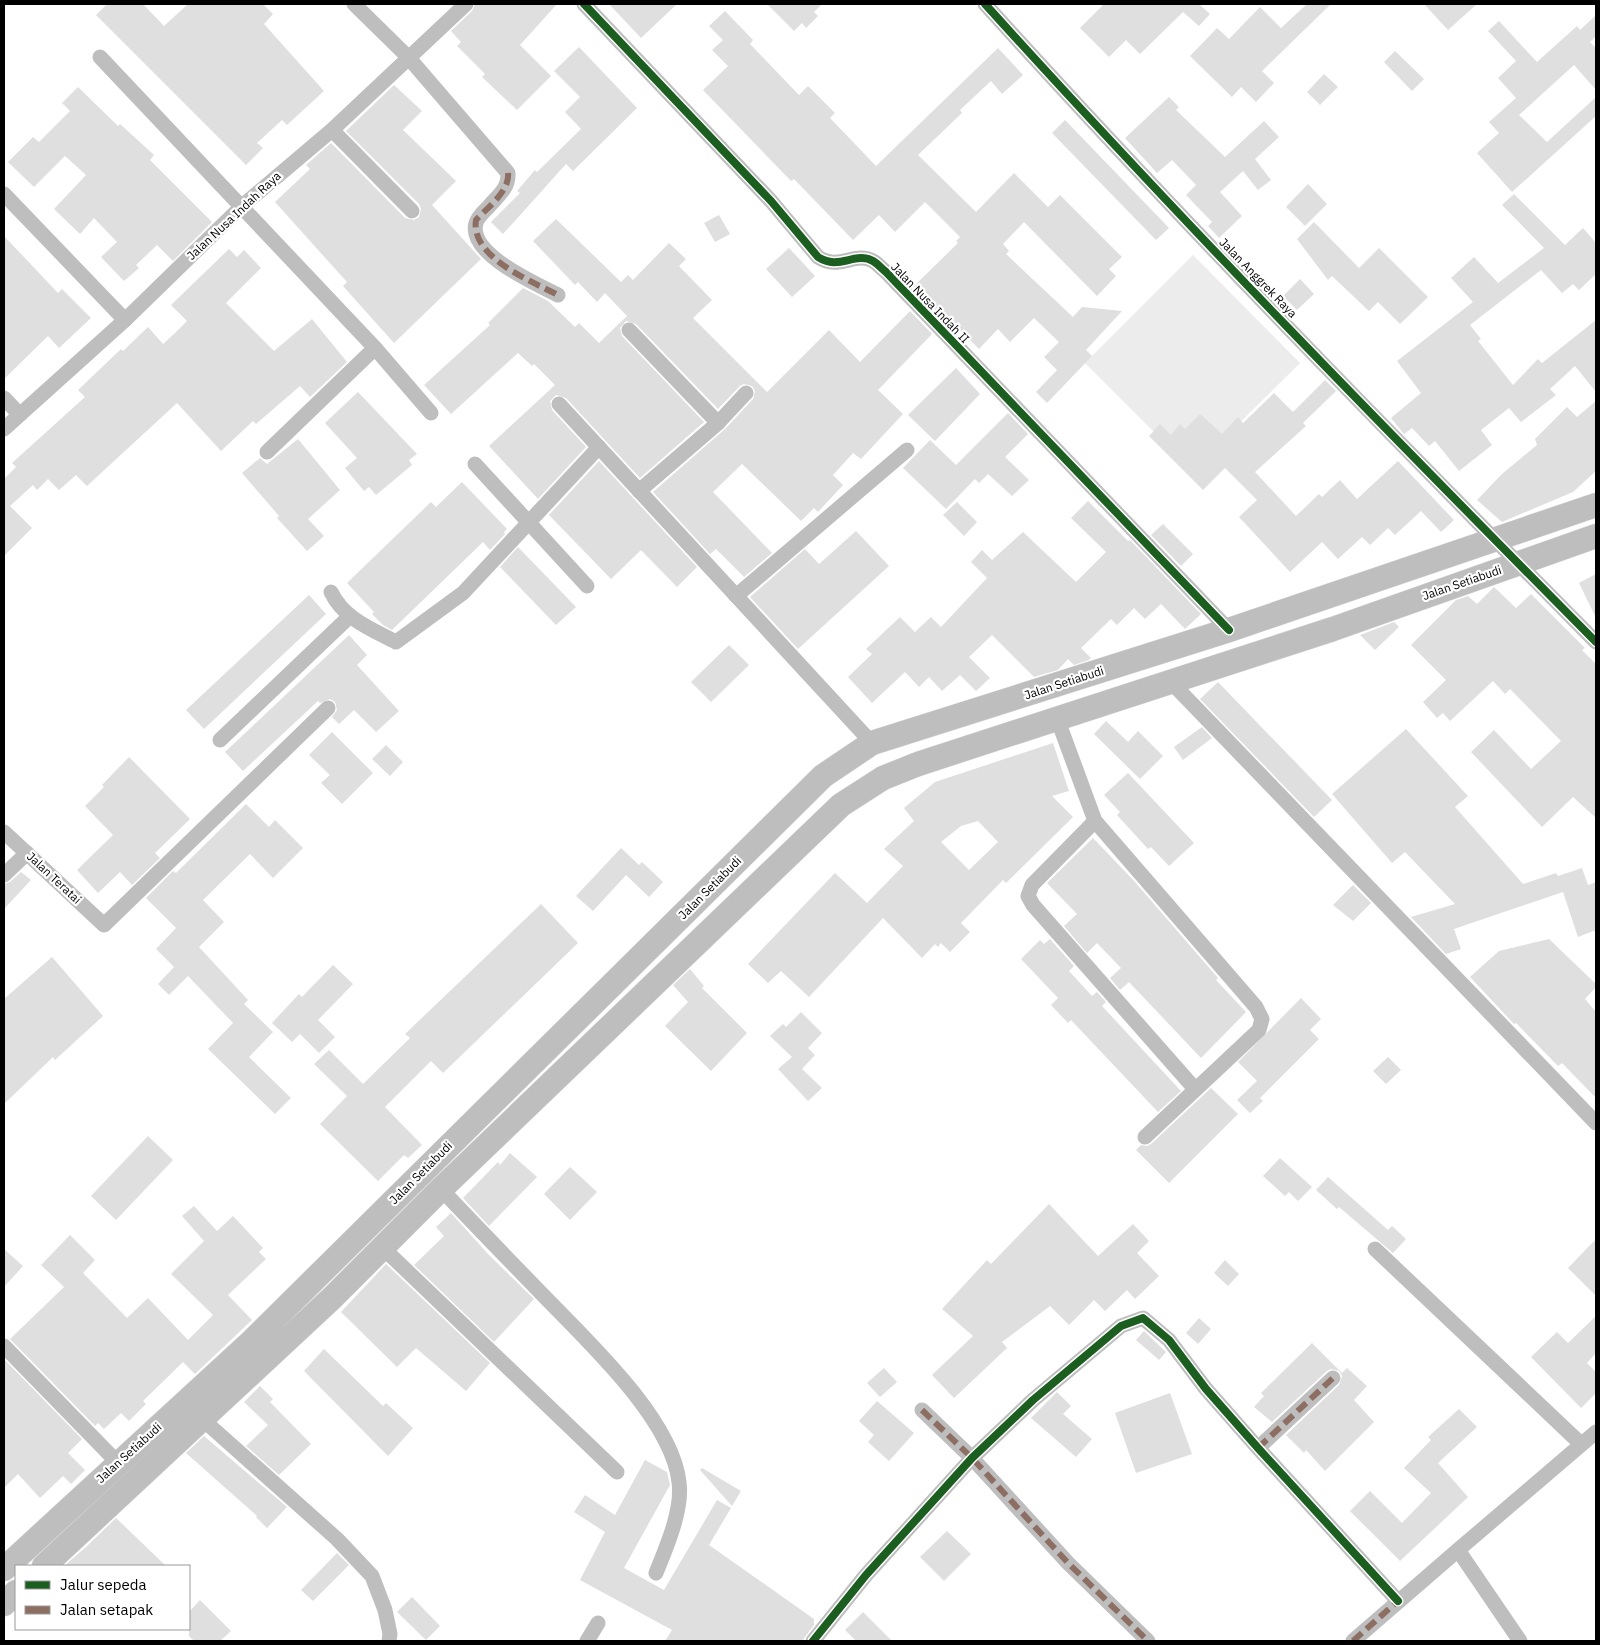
<svg xmlns="http://www.w3.org/2000/svg" width="1600" height="1645" viewBox="0 0 1600 1645" font-family="'IBM Plex Sans',sans-serif">
<style>
.green{fill:#ececec}
.building{fill:#dfdfdf;fill-rule:evenodd}
.lines{fill:none;stroke-linecap:round;stroke-linejoin:round}
.primary-casing{stroke:#dbdbdb;stroke-width:25}
.minor{stroke:#bebebe;stroke-width:15}
.primary{stroke:#bebebe;stroke-width:24}
.quiet{stroke:#8d6e63;stroke-width:6;stroke-dasharray:12 6;stroke-linecap:butt}
.cycleway-casing{stroke:#fff;stroke-width:11}
.cycleway{stroke:#1b5e20;stroke-width:8}
.labels{text-anchor:middle;stroke-width:4.5;stroke-linejoin:round;paint-order:stroke}
.street-label{font-size:12px;fill:#000;stroke:#fff}
</style>
<rect width="100%" height="100%" fill="#fff"/>
<path class="green" d="M1193,255L1300,363L1192,470L1085,363Z"/>
<g class="building">
<path d="M107,4H143L164,26L188,4H263L273,14L264,24L324,91L287,125L282,120L257,143L263,148L246,165L96,15Z"/>
<path d="M475,4H557L520,45L551,76L517,110L482,77L485,74L457,46L461,42L451,31L472,11Z"/>
<path d="M609,4H677L641,38Z"/>
<path d="M767,4H822L814,12L818,16L806,28L802,23L794,31Z"/>
<path d="M1104,4H1199L1210,14L1199,26L1183,12L1140,54L1126,40L1109,57L1080,28Z"/>
<path d="M1307,4H1331L1262,71L1274,83L1256,102L1241,87L1232,97L1190,56L1217,28L1229,39L1260,7L1281,28Z"/>
<path d="M1424,4H1477L1448,30Z"/>
<path d="M725,11L753,40L750,44L799,95L808,86L835,113L830,118L876,166L998,48L1023,75L1002,94L991,81L960,110L962,113L918,155L976,212L1014,173L1048,207L1060,195L1122,257L1109,269L1116,276L1097,296L1024,222L1003,244L1009,251L1006,254L1073,317L1082,307L1122,311L1086,350L1092,356L1047,403L1036,392L1057,370L1044,357L1059,342L1034,318L1010,342L998,329L979,349L948,318L946,321L913,287L958,243L956,241L960,237L925,202L895,232L879,215L853,240L794,179L791,181L703,90L728,66L712,50L723,40L709,26Z"/>
<path d="M1596,15V36L1590,42L1596,48V90L1574,65L1519,115L1547,142L1596,97V116L1512,192L1477,153L1499,133L1489,122L1516,98L1498,78L1516,61L1488,31L1499,21L1537,62L1577,26L1580,30Z"/>
<path d="M579,47L637,108L573,171L566,164L503,234L491,222L520,193L517,191L535,170L537,172L581,129L565,112L580,97L554,71Z"/>
<path d="M1395,51L1424,79L1412,91L1384,62Z"/>
<path d="M1324,74L1338,87L1320,105L1307,92Z"/>
<path d="M394,85L422,111L403,130L456,181L432,205L481,259L394,343L343,286L347,282L275,202L310,169L306,165L331,143L405,218L414,220L419,217L421,209L419,204L346,131Z"/>
<path d="M78,87L118,126L120,124L154,155L150,160L212,222L173,261L157,245L136,265L139,268L124,281L101,257L117,242L94,218L80,234L54,209L86,175L65,156L34,187L8,162L33,137L39,142L70,111L62,103Z"/>
<path d="M1169,97L1179,107L1176,110L1225,157L1264,121L1279,137L1255,159L1271,180L1258,190L1243,171L1220,192L1242,216L1219,238L1208,226L1212,222L1186,195L1196,185L1172,160L1157,173L1125,138Z"/>
<path d="M1065,120L1169,228L1156,240L1052,133Z"/>
<path d="M1308,184L1327,204L1305,226L1286,207Z"/>
<path d="M1514,194L1565,245L1583,228L1596,243V274L1579,290L1573,284L1562,293L1541,270L1470,325L1481,339L1478,341L1513,385L1538,359L1542,363L1596,320V392L1575,366L1550,389L1556,395L1521,422L1509,408L1481,430L1492,445L1459,471L1435,441L1429,446L1412,428L1404,434L1391,418L1421,393L1397,361L1473,302L1451,278L1474,257L1498,283L1544,248L1502,205Z"/>
<path d="M719,215L730,234L715,242L704,223Z"/>
<path d="M556,219L621,282L628,275L633,280L669,243L686,259L679,266L712,300L693,318L767,392L829,330L860,362L910,311L932,334L878,390L903,414L861,459L853,453L833,475L843,485L818,512L814,508L801,521L742,464L713,492L772,553L744,577L716,549L710,554L653,492L725,429L753,399L755,391L752,386L744,384L740,386L718,409L636,324L626,321L620,328L622,336L704,422L640,478L566,398L556,395L550,401L552,410L586,447L538,499L489,446L555,385L534,364L532,366L518,353L451,414L424,385L490,325L488,323L523,288L548,301L575,327L579,323L599,343L627,316L605,293L597,302L578,282L575,285L533,241Z"/>
<path d="M1314,222L1359,268L1379,248L1428,297L1400,324L1378,302L1369,311L1332,276L1328,280L1297,239Z"/>
<path d="M4,236L58,293L62,289L91,318L59,348L48,336L4,379Z"/>
<path d="M789,248L815,276L792,297L766,269Z"/>
<path d="M229,249L237,257L244,250L261,268L226,303L274,351L312,319L347,362L310,397L300,386L256,424L253,421L221,451L177,403L87,486L76,475L59,490L48,479L37,490L33,485L10,506L32,528L4,556V479L16,467L12,463L85,397L78,390L121,349L123,351L148,327L163,344L175,333L187,321L171,305Z"/>
<path d="M1300,279L1314,294L1297,310L1283,296Z"/>
<path d="M956,368L980,394L935,441L908,415Z"/>
<path d="M1325,380L1336,391L1303,423L1306,426L1255,472L1296,516L1319,494L1322,497L1340,480L1357,499L1398,461L1454,520L1441,532L1421,511L1395,535L1388,528L1370,545L1362,537L1338,559L1322,542L1290,572L1239,517L1257,500L1225,468L1203,490L1149,436L1160,424L1171,435L1180,424L1185,429L1200,414L1222,434L1238,417L1243,423L1274,393L1293,412Z"/>
<path d="M358,392L417,454L409,460L412,465L376,495L369,487L364,491L345,468L357,458L325,423Z"/>
<path d="M1596,401V471L1573,492L1502,522L1477,500L1502,474L1537,445L1535,439L1567,407L1577,417Z"/>
<path d="M1008,413L1028,434L1005,457L1029,480L1012,496L988,474L979,483L975,479L946,509L903,468L930,440L956,465Z"/>
<path d="M298,439L340,490L308,519L324,536L307,551L277,518L279,516L242,473L260,458L267,464Z"/>
<path d="M599,461L697,567L677,587L641,550L611,579L549,515Z"/>
<path d="M462,482L507,529L504,532L505,534L490,550L483,542L392,630L383,625L372,614L374,612L347,583L431,502L436,507Z"/>
<path d="M1088,501L1128,541L1130,540L1201,614L1185,629L1161,604L1145,619L1134,608L1117,625L1111,619L1081,648L1091,658L1089,660L1074,665L1068,659L1058,670L1034,677L992,635L969,657L990,678L976,691L960,675L942,691L929,677L919,687L905,672L872,703L848,677L872,654L866,649L900,617L915,632L931,617L941,627L987,578L971,562L982,550L992,560L1023,532L1076,582L1106,552L1071,518Z"/>
<path d="M957,502L977,522L964,536L943,515Z"/>
<path d="M1163,524L1193,554L1181,566L1151,535Z"/>
<path d="M856,531L889,566L798,649L750,597L805,549L819,564Z"/>
<path d="M518,547L576,607L556,625L500,567Z"/>
<path d="M1596,574V618L1579,583Z"/>
<path d="M1494,587L1516,608L1531,594L1585,648L1582,650L1596,664V818L1573,797L1542,827L1471,752L1494,730L1531,769L1561,741L1510,689L1505,694L1493,681L1450,721L1443,713L1437,718L1423,702L1446,680L1411,645L1456,600L1468,596L1477,604Z"/>
<path d="M309,595L326,614L204,729L186,710Z"/>
<path d="M1394,622L1399,627L1375,650L1360,635Z"/>
<path d="M349,635L367,655L357,665L399,711L376,732L354,710L339,724L332,717L337,710L335,702L330,699L320,703L318,701L243,771L225,752Z"/>
<path d="M729,645L749,665L711,702L691,682Z"/>
<path d="M1218,682L1332,800L1314,817L1200,699Z"/>
<path d="M1106,721L1128,742L1138,731L1163,756L1140,779L1094,734Z"/>
<path d="M1202,727L1212,738L1183,760L1174,747Z"/>
<path d="M1406,729L1468,796L1455,807L1523,884L1556,873L1558,876L1582,868L1588,885L1596,882V930L1578,937L1563,892L1454,929L1461,949L1446,954L1411,917L1455,904L1405,852L1392,863L1332,794Z"/>
<path d="M332,732L373,773L342,804L321,783L330,775L309,755Z"/>
<path d="M1053,743L1069,791L1052,796L1073,817L1006,883L1003,880L961,923L970,932L950,952L941,943L938,947L935,944L922,958L883,918L809,997L781,971L768,983L748,964L835,873L867,903L903,866L884,849L914,821L904,808L935,782ZM978,821L998,842L969,870L941,842L961,826Z"/>
<path d="M386,745L403,762L390,776L372,759Z"/>
<path d="M129,757L190,819L155,853L160,858L132,885L120,872L98,893L77,870L113,835L85,806L104,787L102,785Z"/>
<path d="M1128,773L1194,843L1169,866L1151,847L1148,849L1117,815L1120,812L1104,795Z"/>
<path d="M246,804L269,827L275,820L303,848L273,878L250,854L203,900L224,922L199,947L248,1000L244,1004L273,1032L249,1057L291,1098L275,1114L208,1049L233,1023L188,976L169,995L158,984L174,967L156,949L176,928L146,898L173,871L176,873Z"/>
<path d="M1093,838L1135,882L1218,978L1216,980L1246,1012L1201,1058L1129,982L1120,990L1110,978L1121,968L1097,943L1087,953L1064,926L1077,914L1047,883Z"/>
<path d="M621,848L639,865L642,862L663,882L649,897L626,875L593,911L576,896Z"/>
<path d="M21,872L31,880L4,909V884L10,882Z"/>
<path d="M1353,885L1371,903L1353,921L1333,905Z"/>
<path d="M541,904L578,943L443,1073L431,1061L385,1107L422,1145L408,1158L404,1155L378,1181L320,1124L347,1096L314,1064L329,1050L363,1084L410,1038L405,1034Z"/>
<path d="M1050,939L1074,966L1069,971L1092,996L1097,992L1106,1002L1102,1006L1181,1091L1158,1112L1071,1020L1068,1023L1051,1005L1058,998L1021,959L1040,940L1044,944Z"/>
<path d="M1549,939L1596,984V987L1585,999L1596,1012V1098L1562,1063L1558,1066L1516,1023L1514,1024L1470,977L1499,951Z"/>
<path d="M52,957L103,1016L55,1060L53,1057L4,1104V999Z"/>
<path d="M333,965L353,984L318,1020L335,1037L319,1053L300,1034L292,1042L272,1023L299,994L302,997Z"/>
<path d="M690,969L704,986L702,988L747,1033L711,1071L665,1026L688,1002L673,985Z"/>
<path d="M1301,998L1321,1019L1310,1030L1319,1039L1260,1098L1263,1101L1250,1113L1237,1100L1257,1081L1238,1062Z"/>
<path d="M801,1012L822,1033L808,1048L815,1055L802,1069L822,1088L808,1101L778,1069L792,1057L770,1036L783,1024L786,1027Z"/>
<path d="M1388,1057L1401,1070L1386,1084L1373,1071Z"/>
<path d="M1211,1088L1238,1114L1169,1183L1136,1150L1141,1145L1147,1146L1151,1144Z"/>
<path d="M148,1136L173,1160L116,1220L91,1196Z"/>
<path d="M510,1153L537,1177L489,1226L463,1198L498,1162L500,1165Z"/>
<path d="M1280,1158L1312,1187L1298,1201L1289,1192L1285,1196L1263,1176Z"/>
<path d="M570,1167L597,1192L570,1220L544,1194Z"/>
<path d="M1328,1177L1388,1230L1392,1226L1406,1239L1393,1253L1339,1207L1337,1209L1316,1190Z"/>
<path d="M1049,1204L1098,1256L1133,1224L1149,1241L1137,1253L1159,1276L1135,1299L1127,1290L1105,1311L1094,1300L1069,1325L1050,1306L1002,1342L1007,1348L954,1398L932,1375L973,1336L942,1309L987,1260L991,1264Z"/>
<path d="M194,1206L217,1231L233,1216L263,1248L259,1252L266,1259L228,1295L252,1320L195,1374L183,1362L143,1401L146,1404L129,1421L121,1413L104,1429L98,1423L95,1426L10,1339L64,1287L41,1265L70,1235L95,1260L83,1273L127,1318L148,1298L188,1340L213,1315L171,1274L204,1241L182,1216Z"/>
<path d="M451,1213L489,1255L534,1299L494,1342L414,1265L444,1236L436,1227Z"/>
<path d="M1596,1239V1296L1568,1268Z"/>
<path d="M4,1249L23,1266L4,1287Z"/>
<path d="M1225,1260L1239,1274L1228,1286L1214,1273Z"/>
<path d="M386,1264L490,1363L466,1391L416,1348L397,1367L341,1312Z"/>
<path d="M1596,1316V1353L1587,1363L1596,1372V1393L1581,1408L1531,1357L1557,1332L1568,1343Z"/>
<path d="M1199,1318L1211,1329L1198,1344L1186,1333Z"/>
<path d="M1144,1331L1166,1352L1159,1360L1136,1340Z"/>
<path d="M1312,1343L1342,1373L1347,1368L1367,1386L1354,1400L1374,1422L1325,1471L1306,1450L1304,1453L1286,1435L1339,1385L1342,1376L1339,1371L1331,1369L1327,1371L1272,1422L1254,1407L1264,1396L1261,1393Z"/>
<path d="M324,1349L383,1406L386,1403L413,1428L388,1456L304,1371Z"/>
<path d="M4,1359L82,1439L68,1453L85,1470L71,1484L63,1476L40,1498L18,1474L4,1488Z"/>
<path d="M884,1368L897,1382L880,1397L867,1383Z"/>
<path d="M260,1386L273,1399L270,1402L311,1444L279,1475L246,1446L268,1425L244,1402Z"/>
<path d="M1057,1392L1071,1406L1063,1414L1092,1439L1076,1457L1031,1418Z"/>
<path d="M1170,1393L1192,1454L1136,1473L1115,1413Z"/>
<path d="M877,1401L914,1433L889,1461L868,1442L874,1435L859,1421Z"/>
<path d="M1459,1409L1477,1427L1438,1463L1468,1497L1400,1561L1350,1511L1370,1491L1402,1523L1431,1493L1404,1468L1431,1440L1428,1437Z"/>
<path d="M204,1436L287,1507L267,1528L256,1517L257,1516L186,1453Z"/>
<path d="M645,1460L667,1472L670,1485L624,1568L664,1590L717,1500L731,1508L709,1545L814,1619V1625L802,1641H665L672,1630L580,1580L605,1532L574,1512L585,1495L615,1515Z"/>
<path d="M702,1468L741,1491L732,1506L700,1470Z"/>
<path d="M116,1518L166,1566H64L86,1547Z"/>
<path d="M947,1531L971,1554L944,1581L920,1557Z"/>
<path d="M337,1553L349,1565L313,1601L301,1590Z"/>
<path d="M412,1597L440,1626L426,1640L397,1612Z"/>
<path d="M200,1600L231,1631L220,1641H194L189,1636V1612Z"/>
<path d="M863,1612L892,1641H856L845,1630Z"/>
</g>
<g class="lines">
<g class="primary-casing">
<g id="primary">
<path d="M44,1566L332,1298L441,1189L841,805L883,778L918,764L1333,629L1596,536"/>
<path d="M4,1569L251,1342L823,776L872,743L1229,630L1596,505"/>
<path d="M4,1604L16,1592"/>
</g>
</g>
<g class="minor">
<path d="M354,4L408,57L508,173C509,187 500,194 490,205C486,210 478,216 476,223C467,254 537,284 558,295"/>
<path d="M584,4L771,201L818,257C839,271 855,251 873,261C878,264 882,269 886,272L1229,630"/>
<path d="M985,4C1182,222 1389,433 1596,642"/>
<path d="M100,57L375,348L431,413"/>
<path d="M332,130L412,211"/>
<path d="M4,194L125,320"/>
<path d="M629,330L718,423"/>
<path d="M4,398L19,414"/>
<path d="M559,404L872,743"/>
<path d="M4,429L125,320L241,207L332,130L466,4"/>
<path d="M267,452L375,348"/>
<path d="M475,464L587,586"/>
<path d="M639,491L718,423L746,393"/>
<path d="M331,592C344,619 371,629 396,642L463,593L599,447"/>
<path d="M736,596L907,450"/>
<path d="M1171,682L1596,1123"/>
<path d="M1057,718L1095,821L1256,1007L1262,1019L1259,1030L1145,1137"/>
<path d="M220,740L349,617"/>
<path d="M1095,821L1032,885L1028,896L1033,905L1195,1089"/>
<path d="M4,832L104,925L328,708"/>
<path d="M4,875L27,853"/>
<path d="M441,1189C474,1224 507,1258 541,1293C584,1338 672,1418 679,1482C683,1510 666,1548 656,1573"/>
<path d="M383,1248L617,1472"/>
<path d="M1375,1249L1581,1444"/>
<path d="M4,1346L118,1463"/>
<path d="M922,1410L972,1458L1068,1563L1148,1641"/>
<path d="M201,1418L337,1539L372,1576L385,1610L390,1634L389,1641"/>
<path d="M1258,1448L1333,1378"/>
<path d="M587,1641L598,1623"/>
<path d="M813,1641L866,1575L972,1458L1033,1400L1121,1326L1143,1318L1169,1340L1206,1389L1258,1448L1398,1601"/>
<path d="M1353,1641L1458,1550"/>
<path d="M1520,1641L1458,1550L1596,1432"/>
</g>
<use href="#primary" class="primary"/>
<g class="quiet">
<path d="M508,173C510,191 488,207 476,220C470,257 531,281 558,295"/>
<path d="M922,1410L972,1458L1068,1563L1148,1641"/>
<path d="M1258,1448L1333,1378"/>
<path d="M1353,1641L1398,1601L1396,1599"/>
</g>
<g class="cycleway-casing">
<g id="cycleway">
<path d="M584,4L771,201L818,257C839,271 855,251 873,261C878,264 882,269 886,272L1229,630"/>
<path d="M985,4C1182,222 1389,433 1596,642"/>
<path d="M813,1641L866,1575L972,1458L1033,1400L1121,1326L1143,1318L1169,1340L1206,1389L1258,1448L1398,1601"/>
</g>
</g>
<use href="#cycleway" class="cycleway"/>
</g>
<g class="labels">
<g class="street-label">
<text transform="translate(234 216) rotate(-43)" y="4">Jalan Nusa Indah Raya</text>
<text transform="translate(1258 278) rotate(46)" y="4">Jalan Anggrek Raya</text>
<text transform="translate(930 303) rotate(46)" y="4">Jalan Nusa Indah II</text>
<text transform="translate(1462 583) rotate(-19)" y="4">Jalan Setiabudi</text>
<text transform="translate(1064 683) rotate(-18)" y="4">Jalan Setiabudi</text>
<text transform="translate(54 878) rotate(43)" y="4">Jalan Teratai</text>
<text transform="translate(710 888) rotate(-45)" y="4">Jalan Setiabudi</text>
<text transform="translate(421 1173) rotate(-45)" y="4">Jalan Setiabudi</text>
<text transform="translate(129 1453) rotate(-42)" y="4">Jalan Setiabudi</text>
</g>
</g>
<rect width="1600" height="1645" fill="none" stroke="#000000" stroke-width="10"/>
<rect x="15" y="1565" width="175" height="65" fill="#ffffff" stroke="#999999"/>
<rect x="25" y="1581" width="25" height="8" fill="#1b5e20" stroke="#999999"/>
<text x="60" y="1590" font-size="15" fill="#000000">Jalur sepeda</text>
<rect x="25" y="1606" width="25" height="8" fill="#8d6e63" stroke="#999999"/>
<text x="60" y="1615" font-size="15" fill="#000000">Jalan setapak</text>
</svg>
